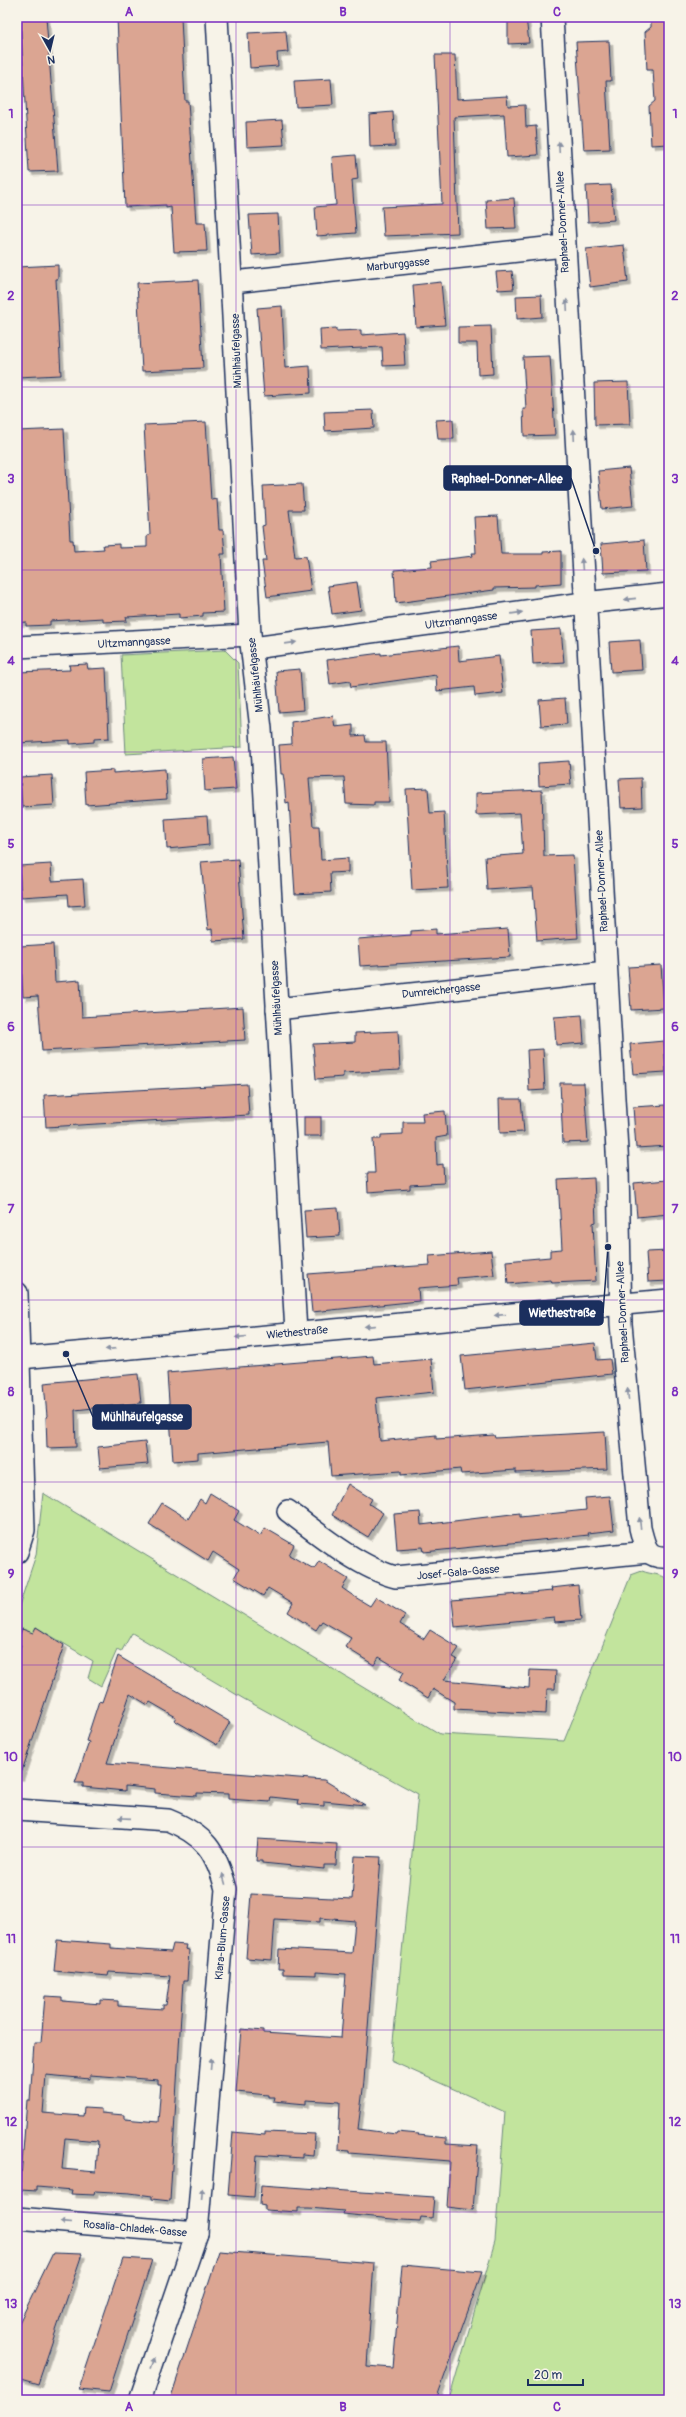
<svg xmlns="http://www.w3.org/2000/svg" width="686" height="2417" viewBox="0 0 686 2417" font-family="Pangolin,sans-serif">
<style>
.green{fill:#c2e49d;stroke:#6e8a7e}
.building{fill:#dba592;stroke:#1b2f5e;fill-rule:evenodd;filter:url(#shadow)}
.lines{fill:none;stroke-linecap:round;stroke-linejoin:round}
.street-casing{stroke:#1b2f5e;stroke-width:24}
.street{stroke:#f7f3e8;stroke-width:21}
.oneway{fill:#8991a3}
.grid{fill:none;stroke:#7b2cbf;stroke-width:1;stroke-opacity:0.55}
.labels{text-anchor:middle;stroke-width:3;stroke-linejoin:round;paint-order:stroke}
.street-label{font-size:11px;fill:#1b2f5e;stroke:#f7f3e8}
.leader{fill:none;stroke:#1b2f5e;stroke-width:1.5}
.callout-dot{fill:#1b2f5e;stroke:#f7f3e8;stroke-width:1.5}
.callout{fill:#1b2f5e;stroke:#1b2f5e;stroke-width:1.5}
.callout-label{font-size:12px;text-anchor:middle;font-weight:bold;fill:#fff}
.neatline{fill:none;stroke:#7b2cbf;stroke-width:1.5}
.grid-label{font-size:13px;text-anchor:middle;font-weight:bold;fill:#7b2cbf}
</style>
<defs>
<filter id="shadow"><feDropShadow dx="3.5" dy="3.5" stdDeviation="0" flood-color="#0004"/></filter>
</defs>
<rect width="100%" height="100%" fill="#f7f3e8"/>
<filter id="ink" filterUnits="userSpaceOnUse"><feTurbulence type="fractalNoise" baseFrequency=".025" numOctaves="2"/><feDisplacementMap in="SourceGraphic" scale="8" xChannelSelector="R" yChannelSelector="G"/><feConvolveMatrix kernelMatrix="1 2 1 2 8 2 1 2 1" color-interpolation-filters="sRGB"/></filter>
<g filter="url(#ink)">
<g class="green">
<path d="M225,650L238,663L242,747L126,754L121,655Z"/>
<path d="M43,1493L440,1734L564,1741L631,1575L642,1571C652,1575 660,1573 669,1580V2400H449L495,2241L505,2112L391,2061L418,1794L244,1699L132,1633L121,1652L117,1650L101,1686L88,1678L93,1661L36,1627L30,1642V1632L22,1629L17,1637V1612L36,1555Z"/>
</g>
<g class="building">
<path d="M20,17H46L58,171L29,172Z"/>
<path d="M117,17H181L185,101H188L196,223H205L207,251L174,252L171,207L166,208V205L125,207Z"/>
<path d="M508,17H526L529,43L508,44Z"/>
<path d="M669,19V144L651,145L649,106L655,101L653,70H647L645,32L651,27V20Z"/>
<path d="M286,31L288,52L277,53L278,66L250,68L248,33Z"/>
<path d="M609,41L611,81H606L610,149L584,150L576,42Z"/>
<path d="M435,55H455L457,99L507,96L508,106L525,105L526,127L536,126L538,155L507,157L504,114L454,117L458,233L384,236L382,207L442,204Z"/>
<path d="M331,79L333,105L296,107L294,81Z"/>
<path d="M393,112L395,146L370,147L369,114Z"/>
<path d="M282,120L284,145L247,147L246,122Z"/>
<path d="M356,155L358,179L352,180L356,233L317,236L315,207L336,205L332,157Z"/>
<path d="M611,185L614,220L588,222L586,186Z"/>
<path d="M514,198L516,228L488,229L486,200Z"/>
<path d="M278,214L280,253L252,255L249,215Z"/>
<path d="M624,245L628,282L590,287L586,249Z"/>
<path d="M58,265V279H56L61,375L17,377V267Z"/>
<path d="M512,271L514,289L498,290L496,272Z"/>
<path d="M198,280L203,368L142,371L137,283Z"/>
<path d="M441,282L445,325L416,327L413,285Z"/>
<path d="M541,295L542,317L517,319L516,296Z"/>
<path d="M282,306L285,368L310,366L311,393L264,396L257,308Z"/>
<path d="M491,326L493,374L478,375L477,343H458V327Z"/>
<path d="M336,328V331L361,330V335L403,332L405,365L383,366L382,347L321,350L320,329Z"/>
<path d="M550,356L555,435L524,436L523,409H526L523,357Z"/>
<path d="M628,382L630,424L595,425L594,383Z"/>
<path d="M373,410L374,428L325,431L324,412Z"/>
<path d="M453,419L454,439H438L436,420Z"/>
<path d="M206,422L211,500L217,499L219,530H223L225,554H221L224,612L203,613V616L179,618V614L126,617L127,621L103,622V618L50,621V625L26,626V622L17,623V431L64,429L70,540H73L74,551L104,549L103,545L119,544V548L147,547V536L150,535L144,425Z"/>
<path d="M629,468L633,506L602,509L598,471Z"/>
<path d="M302,484L304,510H289L295,557L306,556L311,591L267,597L262,561H266L262,526L265,525L263,486Z"/>
<path d="M498,516L501,554H543V552L561,551V583L535,585V587L494,588V590L396,603L394,570L432,567L431,561L473,556L472,553H476L474,517Z"/>
<path d="M644,540L646,571L603,573L601,544Z"/>
<path d="M357,582L361,610L332,614L328,586Z"/>
<path d="M561,629L564,662L533,664L531,631Z"/>
<path d="M640,640L642,670L611,672L609,642Z"/>
<path d="M458,646L459,661L499,656L503,693L475,696L474,687L437,691L436,675L351,687L350,681L330,684L327,660L381,653V655Z"/>
<path d="M87,664L88,669L106,668L109,738L94,739V742L70,744V740L17,743V672L70,670L69,665Z"/>
<path d="M300,669L303,710L279,712L276,671Z"/>
<path d="M565,698L567,724L541,726L539,700Z"/>
<path d="M333,716L335,727L353,725V736L365,735L366,742H386L389,802H374V805L346,804L344,777L309,778L313,826H319L321,860L348,858V872L330,873L331,892L295,894L289,802L286,803L284,780L283,774H281L279,745L292,744L291,722Z"/>
<path d="M233,757L236,789L205,791L203,759Z"/>
<path d="M569,761L571,784L539,786L538,763Z"/>
<path d="M165,769L167,799L86,805L84,772L113,770V773Z"/>
<path d="M52,775L54,805L22,807L20,777Z"/>
<path d="M641,778L642,807L621,808L619,779Z"/>
<path d="M428,788L430,813L444,812L448,888L412,890L406,789Z"/>
<path d="M542,790L544,856L573,855L578,938L537,941L533,887L487,890L485,857L523,854L520,813L476,815V793Z"/>
<path d="M207,816L209,845L167,849L165,819Z"/>
<path d="M238,859L244,939L213,941L212,929L208,930L201,862Z"/>
<path d="M51,864L52,881L83,879L85,905L69,906L68,894L21,897L19,866Z"/>
<path d="M436,929V934L508,929L510,957L360,966L358,939L411,935V931Z"/>
<path d="M53,944L55,982L80,980L82,1017L243,1007L245,1040L42,1051L38,996L23,997L20,946Z"/>
<path d="M661,965L664,1008L631,1010L628,967Z"/>
<path d="M582,1015L584,1043L556,1045L554,1017Z"/>
<path d="M398,1031L400,1070L343,1073V1077L316,1079L313,1044L355,1042V1033Z"/>
<path d="M664,1041L666,1072L633,1074L630,1044Z"/>
<path d="M543,1049L545,1090L529,1091L527,1050Z"/>
<path d="M560,1083H584L588,1142L563,1143Z"/>
<path d="M247,1084L249,1115L46,1127L44,1095Z"/>
<path d="M499,1099H521L524,1132L500,1133Z"/>
<path d="M666,1105L669,1146L636,1148L633,1107Z"/>
<path d="M445,1111L447,1136L436,1138L437,1165L443,1164L444,1183L410,1185V1189L368,1192L367,1173H375L373,1139H381V1135L403,1134V1122H423L422,1113Z"/>
<rect x="304" y="1117" width="17" height="19"/>
<path d="M594,1178L596,1222L593,1223L596,1281L552,1283L551,1280L508,1284L506,1261L550,1257V1250L562,1249L558,1180Z"/>
<path d="M667,1180L669,1214L637,1217L634,1183Z"/>
<path d="M338,1208L340,1236L306,1238L304,1210Z"/>
<path d="M491,1251L494,1275L457,1278L458,1285L418,1288L419,1301L312,1312L308,1274L430,1265L429,1256Z"/>
<path d="M669,1251V1281L648,1282L646,1252Z"/>
<path d="M595,1343L597,1360L610,1359L612,1374L465,1390L461,1356Z"/>
<path d="M373,1356L374,1364L431,1359L434,1392L376,1398L380,1441L436,1435V1439L494,1435L495,1438L605,1432L607,1469L516,1473V1470L461,1474L460,1469L401,1475V1471L331,1476L328,1442L198,1453V1459L173,1461L167,1373Z"/>
<path d="M138,1374L141,1403L75,1410L76,1447L47,1448L46,1417L47,1416L44,1383Z"/>
<path d="M145,1442L148,1464L100,1468L98,1447Z"/>
<path d="M348,1484L372,1499L369,1504L383,1513L368,1537L332,1515Z"/>
<path d="M210,1493L239,1511L234,1520L260,1536L265,1528L294,1545L289,1555L314,1569L319,1561L348,1579L342,1588L355,1597L370,1606L376,1597L405,1615L400,1624L424,1639L430,1630L459,1648L453,1657L457,1659L444,1680L529,1688L530,1670L556,1671L555,1689H547L546,1714L454,1709V1702L433,1689L428,1698L399,1680L404,1672L379,1657L374,1665L345,1647L351,1638L322,1621L316,1630L288,1612L293,1603L268,1588L263,1596L234,1578L239,1569L213,1552L208,1561L149,1524L162,1503L188,1519L200,1499L205,1503Z"/>
<path d="M610,1496L614,1530L588,1533L589,1535L424,1552L423,1547L397,1549L394,1514L420,1512L421,1525L520,1513V1517L586,1510L585,1498Z"/>
<path d="M578,1585L581,1620L555,1622L554,1617L455,1627L452,1600L552,1591L551,1588Z"/>
<path d="M36,1627L64,1645L20,1777L17,1776V1656L21,1645L17,1644V1641L22,1629L33,1633Z"/>
<path d="M118,1656L230,1722L217,1745L174,1720L176,1717L150,1702L148,1705L130,1694L107,1763L324,1780L365,1805L324,1801V1806L298,1804L299,1800L271,1797L270,1802L228,1799V1794L197,1793V1796L155,1793V1789L125,1786V1791L83,1787V1783H75L89,1742L86,1741L99,1701L102,1702Z"/>
<path d="M258,1839L337,1844L336,1865H324V1869L262,1863V1861H256Z"/>
<path d="M355,1856L381,1857L364,2081L358,2129L396,2134L397,2132L419,2134L418,2135L446,2138V2144L478,2146L473,2210L447,2207L450,2161L349,2153V2150L338,2149L340,2102L306,2100V2104L273,2101L274,2097H268V2095L236,2092L241,2029L263,2031V2033L341,2038L346,1974L316,1972V1975L283,1974V1969H278L279,1949L352,1953L355,1921L320,1918V1922L275,1919L272,1960L246,1958L251,1894L352,1899Z"/>
<path d="M57,1940L111,1944V1948L171,1952L173,1944L186,1945L185,1949L189,1950L187,1981H183L170,2201L152,2199V2196L130,2193L95,2191L94,2195L71,2194L72,2190L37,2187V2191L20,2190L27,2100H30L34,2043H41L45,1996L62,1997V2001L101,2004V2000L118,2001V2006L163,2009V2005H166L170,1976L109,1972L108,1976L54,1971ZM46,2075L90,2079V2075L158,2080V2084H161L158,2122L124,2119V2115L101,2113V2109L84,2108L83,2116L43,2113ZM65,2138L98,2141L96,2172L62,2169Z"/>
<path d="M233,2132L265,2135V2132L315,2134L313,2155L302,2154V2158L257,2155L254,2197L228,2195Z"/>
<path d="M261,2185L434,2197L432,2218L421,2217L420,2221L402,2220L343,2214L344,2211L309,2208H298V2212L265,2210V2206L260,2205Z"/>
<path d="M219,2251L374,2263L367,2366L393,2368L402,2265L482,2272L436,2400H212L171,2397Z"/>
<path d="M53,2253L82,2254L38,2384L17,2378V2327Z"/>
<path d="M123,2258L152,2260L109,2392L79,2389Z"/>
</g>
<g class="lines">
<g class="street-casing">
<g id="street">
<path d="M217,17L250,635L261,729L296,1332"/>
<path d="M552,17L618,1168L621,1324L640,1528C645,1547 646,1559 669,1557"/>
<path d="M233,282L564,246"/>
<path d="M17,647L250,635"/>
<path d="M253,648L584,603L669,594"/>
<path d="M277,1009L606,972"/>
<path d="M17,1293L24,1530L17,1552"/>
<path d="M20,1358L669,1300"/>
<path d="M288,1511C317,1533 360,1568 396,1577L648,1552"/>
<path d="M17,1810L168,1820C205,1835 216,1851 226,1889L197,2233"/>
<path d="M17,2218L197,2233L140,2400"/>
</g>
</g>
<use href="#street" class="street"/>
</g>
<defs><path id="oneway-solid" d="M-6-.8H1V-3.2L6.5 0L1 3.2V.8H-6Z"/></defs>
<g class="oneway">
<use href="#oneway-solid" transform="translate(559 147) rotate(-93)"/>
<use href="#oneway-solid" transform="translate(567 305) rotate(-93)"/>
<use href="#oneway-solid" transform="translate(574 435) rotate(-93)"/>
<use href="#oneway-solid" transform="translate(582 564) rotate(-94)"/>
<use href="#oneway-solid" transform="translate(630 599) rotate(174)"/>
<use href="#oneway-solid" transform="translate(517 613) rotate(-8)"/>
<use href="#oneway-solid" transform="translate(291 643) rotate(-8)"/>
<use href="#oneway-solid" transform="translate(500 1315) rotate(175)"/>
<use href="#oneway-solid" transform="translate(370 1326) rotate(175)"/>
<use href="#oneway-solid" transform="translate(241 1337) rotate(175)"/>
<use href="#oneway-solid" transform="translate(111 1349) rotate(175)"/>
<use href="#oneway-solid" transform="translate(628 1394) rotate(-95)"/>
<use href="#oneway-solid" transform="translate(640 1523) rotate(-97)"/>
<use href="#oneway-solid" transform="translate(124 1818) rotate(-176)"/>
<use href="#oneway-solid" transform="translate(224 1879) rotate(-106)"/>
<use href="#oneway-solid" transform="translate(211 2064) rotate(-85)"/>
<use href="#oneway-solid" transform="translate(202 2194) rotate(-86)"/>
<use href="#oneway-solid" transform="translate(66 2222) rotate(-175)"/>
<use href="#oneway-solid" transform="translate(153 2363) rotate(-71)"/>
</g>
</g>
<path class="grid" d="M236,17V2400M450,17V2400M17,205H669M17,387H669M17,570H669M17,752H669M17,935H669M17,1117H669M17,1300H669M17,1482H669M17,1665H669M17,1847H669M17,2030H669M17,2212H669"/>
<g class="labels">
<g class="street-label">
<text transform="translate(562 222) rotate(-93)" y="4">Raphael-Donner-Allee</text>
<text transform="translate(398 264) rotate(-6)" y="4">Marburggasse</text>
<text transform="translate(236 351) rotate(-92)" y="4">Mühlhäufelgasse</text>
<text transform="translate(461 620) rotate(-8)" y="4">Ultzmanngasse</text>
<text transform="translate(134 642) rotate(-3)" y="4">Ultzmanngasse</text>
<text transform="translate(255 675) rotate(-96)" y="4">Mühlhäufelgasse</text>
<text transform="translate(601 881) rotate(-93)" y="4">Raphael-Donner-Allee</text>
<text transform="translate(441 990) rotate(-6)" y="4">Dumreichergasse</text>
<text transform="translate(276 998) rotate(-93)" y="4">Mühlhäufelgasse</text>
<text transform="translate(622 1312) rotate(-93)" y="4">Raphael-Donner-Allee</text>
<text transform="translate(297 1332) rotate(-5)" y="4">Wiethestraße</text>
<text transform="translate(458 1572) rotate(-5)" y="4">Josef-Gala-Gasse</text>
<text transform="translate(222 1938) rotate(-85)" y="4">Klara-Blum-Gasse</text>
<text transform="translate(135 2228) rotate(5)" y="4">Rosalia-Chladek-Gasse</text>
</g>
</g>
<path class="leader" d="M596 551L571 478M608 1247L603 1313M66 1354L93 1417"/>
<g class="callout-dot">
<circle cx="596" cy="551" r="4"/>
<circle cx="608" cy="1247" r="4"/>
<circle cx="66" cy="1354" r="4"/>
</g>
<g class="callout">
<rect x="444" y="466" width="127" height="24" rx="4"/>
<rect x="520" y="1301" width="83" height="24" rx="4"/>
<rect x="93" y="1405" width="98" height="24" rx="4"/>
</g>
<g class="callout-label">
<text x="507" y="483">Raphael-Donner-Allee</text>
<text x="562" y="1317">Wiethestraße</text>
<text x="142" y="1421">Mühlhäufelgasse</text>
</g>
<rect width="686" height="2417" fill="none" stroke="#f7f3e8" stroke-width="44"/>
<g transform="translate(50 50) rotate(172)" stroke="#f7f3e8" stroke-width="3" paint-order="stroke">
<path d="M0-3L7 15L0 10L-7 15Z" fill="#1b2f5e"/>
<text y="-6" font-size="11" font-weight="bold" text-anchor="middle" fill="#1b2f5e">N</text>
</g>
<path d="M528 2379v6h55v-6" fill="none" stroke="#1b2f5e" stroke-width="2"/>
<text x="534" y="2379" font-size="12" fill="#1b2f5e" stroke="#f7f3e8" stroke-width="3" paint-order="stroke">20 m</text>
<rect x="22" y="22" width="642" height="2373" class="neatline"/>
<g class="grid-label">
<text x="129" y="16">A</text>
<text x="343" y="16">B</text>
<text x="557" y="16">C</text>
<text x="11" y="118">1</text>
<text x="675" y="118">1</text>
<text x="11" y="300">2</text>
<text x="675" y="300">2</text>
<text x="11" y="483">3</text>
<text x="675" y="483">3</text>
<text x="11" y="665">4</text>
<text x="675" y="665">4</text>
<text x="11" y="848">5</text>
<text x="675" y="848">5</text>
<text x="11" y="1031">6</text>
<text x="675" y="1031">6</text>
<text x="11" y="1213">7</text>
<text x="675" y="1213">7</text>
<text x="11" y="1396">8</text>
<text x="675" y="1396">8</text>
<text x="11" y="1578">9</text>
<text x="675" y="1578">9</text>
<text x="11" y="1761">10</text>
<text x="675" y="1761">10</text>
<text x="11" y="1943">11</text>
<text x="675" y="1943">11</text>
<text x="11" y="2126">12</text>
<text x="675" y="2126">12</text>
<text x="11" y="2308">13</text>
<text x="675" y="2308">13</text>
<text x="129" y="2411">A</text>
<text x="343" y="2411">B</text>
<text x="557" y="2411">C</text>
</g>
</svg>
